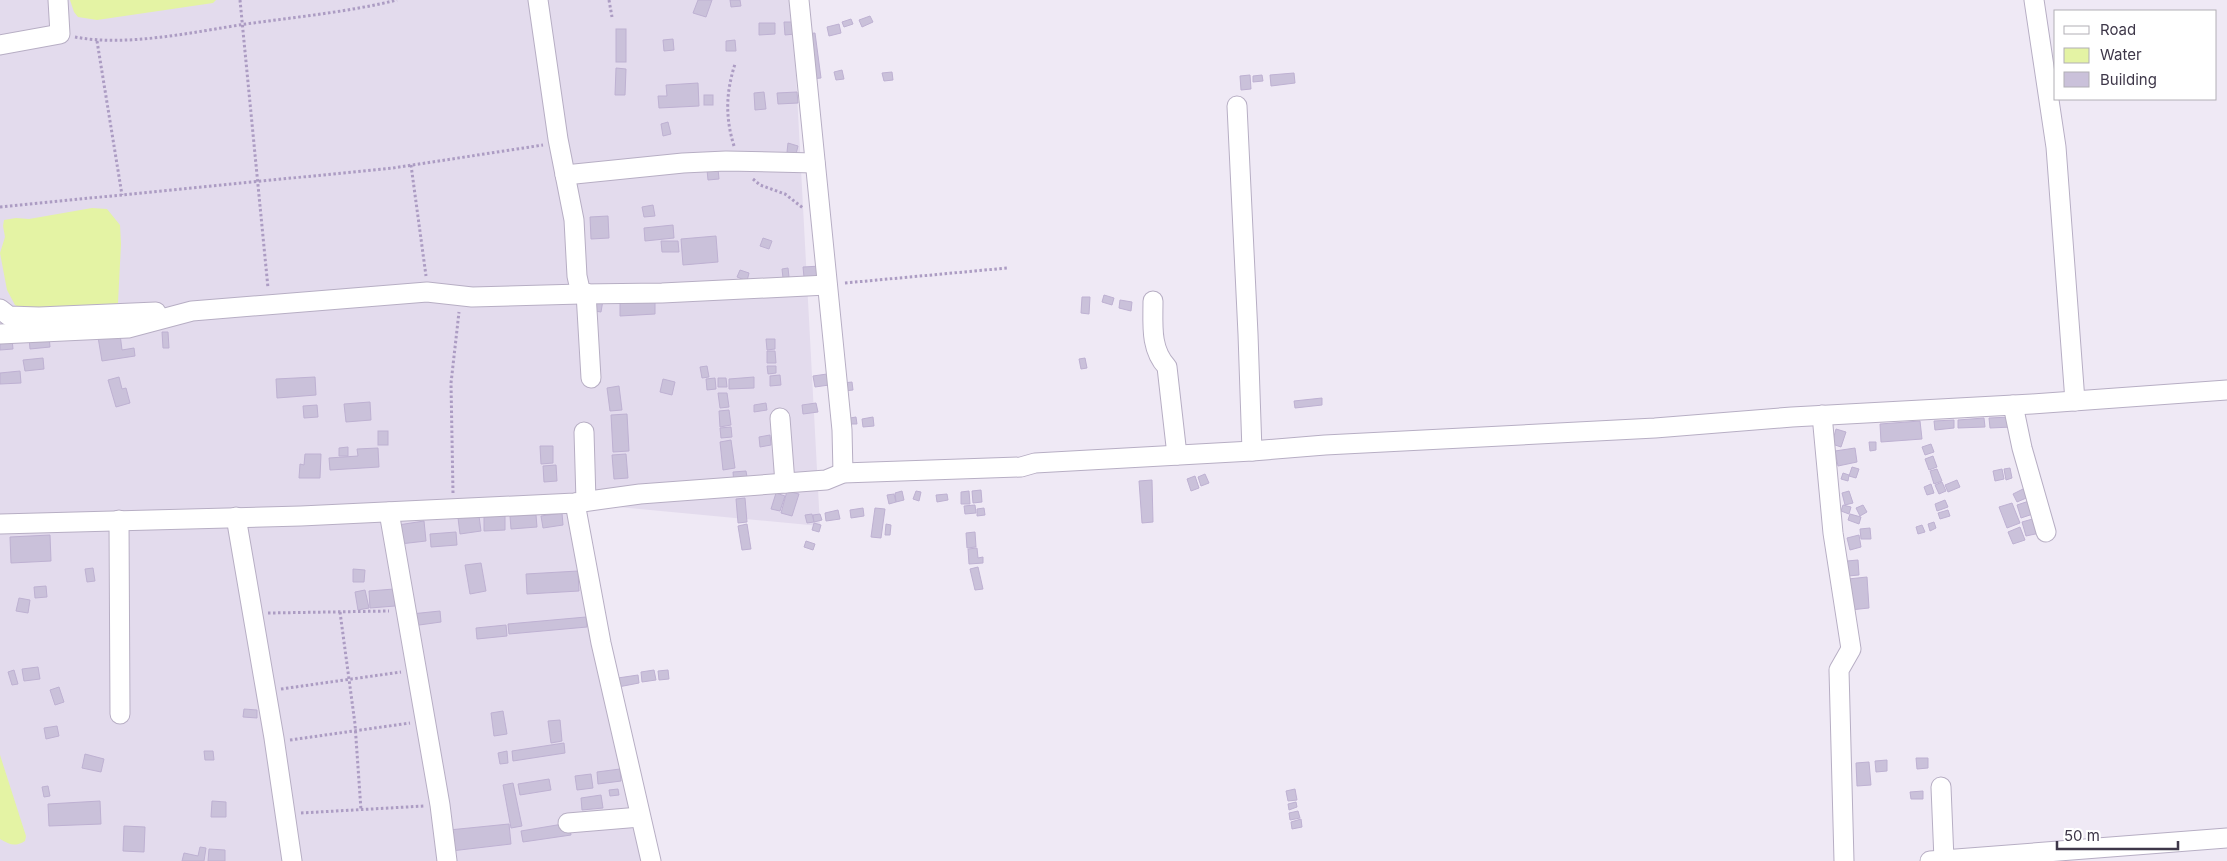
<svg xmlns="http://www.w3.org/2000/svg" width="2227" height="861" viewBox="0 0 2227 861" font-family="Inter,sans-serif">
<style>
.residential{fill:#e3dbed}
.water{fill:#e4f3a4}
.building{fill:#cac1da;stroke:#beb1d2}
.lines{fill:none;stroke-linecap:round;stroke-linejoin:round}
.minor-casing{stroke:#b7aec4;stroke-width:21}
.path{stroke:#ac9cc3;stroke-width:3;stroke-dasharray:2.5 2.5;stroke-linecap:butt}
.minor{stroke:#fff;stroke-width:19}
</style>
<rect width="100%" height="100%" fill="#efe9f5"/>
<path class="residential" d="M0,0H792L820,526L576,503L653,861H0Z"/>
<g class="water">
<path d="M70,0H216L213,3L97,20L78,17L74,12Z"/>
<path d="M92,208L107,209L120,225L121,244L118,303L104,308L26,311L15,305L7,290L0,253L5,237L3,226L4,220L16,218L29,219Z"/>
<path d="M0,755L26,836L25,841C15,847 10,845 0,839Z"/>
</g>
<g class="building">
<path d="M698,0H712L706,17L693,13Z"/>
<path d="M730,0H740L741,6L731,7Z"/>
<path d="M870,16L873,22L862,27L859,20Z"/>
<path d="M851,19L853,24L844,27L842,22Z"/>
<path d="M784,22H794L795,34L785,35Z"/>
<path d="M759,23H775V34L759,35Z"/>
<path d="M839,24L841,33L829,36L827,27Z"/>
<rect x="616" y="29" width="10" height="33"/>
<path d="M815,33L821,78L810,79L804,34Z"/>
<path d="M673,39L674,50L664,51L663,40Z"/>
<path d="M735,40L736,51H726V41Z"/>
<path d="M616,68L626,69L625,95H615Z"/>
<path d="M842,70L844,79L836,80L834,72Z"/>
<path d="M892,72L893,80L884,81L882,73Z"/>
<path d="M1294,73L1295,83L1271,86L1270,75Z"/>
<path d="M1250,75L1251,89L1241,90L1240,76Z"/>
<path d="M1262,75L1263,81L1253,82V76Z"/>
<path d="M698,83L699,106L659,108L658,96H667L666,85Z"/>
<path d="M764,92L766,109L755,110L754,93Z"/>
<path d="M797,92L798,103L778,104L777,93Z"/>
<rect x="704" y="95" width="9" height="10"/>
<path d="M668,122L671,134L663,136L661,124Z"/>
<path d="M788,143L798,146L796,154L787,152Z"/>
<path d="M718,169L719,179L708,180L707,170Z"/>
<path d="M653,205L655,216L644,217L642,207Z"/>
<path d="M608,216L609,238L591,239L590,217Z"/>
<path d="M673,225L674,238L645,241L644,228Z"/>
<path d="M716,236L718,262L683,265L681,239Z"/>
<path d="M763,238L772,241L769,249L760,246Z"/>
<path d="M661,241H678L679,252H662Z"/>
<path d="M821,266V276L804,277L803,267Z"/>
<path d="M788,268L789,277L783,278L782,269Z"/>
<path d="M740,270L749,273L747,281L737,277Z"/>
<path d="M1104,295L1114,298L1112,305L1102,302Z"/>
<path d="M1082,297H1090L1089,314L1081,313Z"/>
<path d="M591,298L603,300L601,312L589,310Z"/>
<path d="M655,300V314L620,316V301Z"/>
<path d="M1120,300L1132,302L1131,311L1119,308Z"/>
<path d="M162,332H168L169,348H163Z"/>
<path d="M120,334L122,350L134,348L135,356L102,361L98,337Z"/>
<path d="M49,336L50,347L30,349L29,338Z"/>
<path d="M12,339L13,349L0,350V341Z"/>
<path d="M766,339H775V349L767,350Z"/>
<path d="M767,351H775L776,363H767Z"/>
<path d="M43,358L44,369L25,371L23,360Z"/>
<path d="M1085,358L1087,368L1081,369L1079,359Z"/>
<path d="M707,366L709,377L702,378L700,367Z"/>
<path d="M767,366H776V373L768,374Z"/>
<path d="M20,371L21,383L0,384V373Z"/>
<path d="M827,374L829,385L815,387L813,376Z"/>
<path d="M780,375L781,385L770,386V376Z"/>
<path d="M119,377L122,389L126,388L130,403L116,407L108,380Z"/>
<path d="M315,377L316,395L277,398L276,379Z"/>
<path d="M754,377V388L729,389V379Z"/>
<path d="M715,378L716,389L707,390L706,379Z"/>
<path d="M718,378H726L727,387H718Z"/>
<path d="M663,379L675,382L672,395L660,392Z"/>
<path d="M852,382L853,390L844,391L843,383Z"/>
<path d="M619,386L622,410L610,411L607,388Z"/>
<path d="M718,393H727L729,407L720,408Z"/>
<path d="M1322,398V405L1295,408L1294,401Z"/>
<path d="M370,402L371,420L346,422L344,404Z"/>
<path d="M766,403L767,410L754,412V405Z"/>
<path d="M816,403L818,412L803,414L802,405Z"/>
<path d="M317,405L318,417L304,418L303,406Z"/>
<path d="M729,410L731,425L720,427L719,411Z"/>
<path d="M627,414L629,451L613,452L611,415Z"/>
<path d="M856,417L857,424H851L850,418Z"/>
<path d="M873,417L874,426L863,427L862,419Z"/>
<path d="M2011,417L2012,427L1990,428L1989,418Z"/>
<path d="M1984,418L1985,427L1958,428V420Z"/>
<path d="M1954,420V428L1935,430L1934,421Z"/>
<path d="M1920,421L1922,439L1881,442L1880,424Z"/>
<path d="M731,427L732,437L721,438L720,428Z"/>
<path d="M1836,429L1846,432L1841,447L1832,444Z"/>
<rect x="378" y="431" width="10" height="14"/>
<path d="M770,435L771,445L760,447L759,437Z"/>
<path d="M731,440L735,468L723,470L720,442Z"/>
<path d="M1869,442H1876V450L1870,451Z"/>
<path d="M1931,444L1934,452L1925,455L1922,447Z"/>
<path d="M540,446H553V463L541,464Z"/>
<path d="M348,447V456H339V448Z"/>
<path d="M378,448L379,467L330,470L329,458L358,456L357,449Z"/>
<path d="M1855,448L1857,462L1838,466L1835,451Z"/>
<path d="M305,454H321L320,478H299L300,464L304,465Z"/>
<path d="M626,454L628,478L614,479L612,455Z"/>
<path d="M1933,456L1937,467L1929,470L1925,459Z"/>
<path d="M556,465L557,481L544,482L543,466Z"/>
<path d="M1852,467L1859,469L1856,478L1849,476Z"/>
<path d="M2010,468L2012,478L2006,480L2004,469Z"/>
<path d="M1937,469L1942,481L1934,484L1930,471Z"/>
<path d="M2002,469L2004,479L1995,481L1993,471Z"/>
<path d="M746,471L748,483L734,485L733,472Z"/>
<path d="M1843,473L1849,475L1848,481L1841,479Z"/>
<path d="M1205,474L1209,483L1201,486L1198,477Z"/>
<path d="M1195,476L1199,488L1191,491L1187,479Z"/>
<path d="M1152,480L1153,522L1142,523L1139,481Z"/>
<path d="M1957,480L1960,487L1948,492L1945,485Z"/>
<path d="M1942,482L1946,491L1939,494L1935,485Z"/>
<path d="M1931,484L1934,493L1927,495L1924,487Z"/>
<path d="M2027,487L2031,496L2017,502L2013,494Z"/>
<path d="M981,490L982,502L973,503L972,491Z"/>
<path d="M787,491L799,494L792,516L781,513Z"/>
<path d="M902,491L904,500L896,502L895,493Z"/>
<path d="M916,491L921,492L919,501L913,499Z"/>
<path d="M969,491L970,504H961V492Z"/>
<path d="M1849,491L1853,503L1845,505L1842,493Z"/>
<path d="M776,493L785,496L780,511L771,509Z"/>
<path d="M894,494L896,502L889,504L887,495Z"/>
<path d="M947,494L948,500L937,502L936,495Z"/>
<path d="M745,498L747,522L738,523L736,499Z"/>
<path d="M1945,500L1948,507L1937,511L1935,504Z"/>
<path d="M2032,500L2036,513L2021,518L2017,505Z"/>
<path d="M2012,503L2020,523L2007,528L1999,507Z"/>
<path d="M975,505L976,513L965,514L964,506Z"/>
<path d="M1843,505L1851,507L1849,514L1841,511Z"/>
<path d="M1863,505L1867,512L1860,516L1856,508Z"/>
<path d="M863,508L864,516L851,518L850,510Z"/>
<path d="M875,508L885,509L881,538L871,537Z"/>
<path d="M984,508L985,515L977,516V509Z"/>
<path d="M838,510L840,519L826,521L825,513Z"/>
<path d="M1948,510L1950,516L1940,519L1938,513Z"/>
<path d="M562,513L563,525L543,528L541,516Z"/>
<path d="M812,514L814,522L807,523L805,515Z"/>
<path d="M820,514L822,520L814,522L813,515Z"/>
<path d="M1850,514L1861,517L1859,524L1848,520Z"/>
<path d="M536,515L537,527L511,529L510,516Z"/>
<path d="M479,516L481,531L460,534L458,518Z"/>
<path d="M505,516V530L484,531V517Z"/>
<path d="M2036,518L2040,533L2026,536L2022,522Z"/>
<path d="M424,521L426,541L400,544L398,525Z"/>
<path d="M1934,522L1936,528L1930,531L1928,524Z"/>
<path d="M814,523L821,525L819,532L812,530Z"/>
<path d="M747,524L751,549L742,550L738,526Z"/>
<path d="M886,524L891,525L890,535H885Z"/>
<path d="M1922,525L1925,532L1918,534L1916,527Z"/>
<path d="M2020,527L2025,540L2013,544L2008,532Z"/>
<path d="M1870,528L1871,539H1861L1860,529Z"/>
<path d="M456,532L457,545L431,547L430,534Z"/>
<path d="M975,532L976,547L967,548L966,533Z"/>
<path d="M50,535L51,561L11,563L10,537Z"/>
<path d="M1859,535L1861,547L1850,550L1847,538Z"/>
<path d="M806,541L815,544L813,550L804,547Z"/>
<path d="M977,548L978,558L983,557V563L969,564L968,549Z"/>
<path d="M1858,560L1859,575L1848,576L1847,561Z"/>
<path d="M481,563L486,591L470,594L465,565Z"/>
<path d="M978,567L983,589L975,590L970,569Z"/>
<path d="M93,568L95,581L87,582L85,569Z"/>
<path d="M353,569L365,570L364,582H353Z"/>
<path d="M578,571L579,591L527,594L526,574Z"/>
<path d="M1867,577L1869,608L1850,610L1848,579Z"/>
<path d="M46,586L47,597L35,598L34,587Z"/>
<path d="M394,589L395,606L370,608L369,591Z"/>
<path d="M365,590L369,608L358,610L355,592Z"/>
<path d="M19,598L30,600L28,613L16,611Z"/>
<path d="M440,611L441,622L412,626L411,614Z"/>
<path d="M586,617L587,627L509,634L508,624Z"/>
<path d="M506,625L507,636L477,639L476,628Z"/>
<path d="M38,667L40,679L24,681L22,669Z"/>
<path d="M14,670L18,684L12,685L8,672Z"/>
<path d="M654,670L656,680L642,682L641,672Z"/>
<path d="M668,670L669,679L659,680L658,671Z"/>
<path d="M638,675L639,683L613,688L611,679Z"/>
<path d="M59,687L64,702L55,705L50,690Z"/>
<path d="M244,709L257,710V718L243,717Z"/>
<path d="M503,711L507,734L494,736L491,713Z"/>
<path d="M560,720L562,741L551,743L548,721Z"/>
<path d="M57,726L59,736L46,739L44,728Z"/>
<path d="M564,743L565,753L513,761L512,751Z"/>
<path d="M204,751H213L214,760H205Z"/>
<path d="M507,751L508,763L500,764L498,753Z"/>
<path d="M85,754L104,759L101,772L82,768Z"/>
<path d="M1916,758H1928V768L1917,769Z"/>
<path d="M1887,760V771L1876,772L1875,761Z"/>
<path d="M1869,762L1871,785L1857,786L1856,763Z"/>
<path d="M620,769L621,781L598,784L597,772Z"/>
<path d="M591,774L593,788L577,790L575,776Z"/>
<path d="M549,779L551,790L520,795L518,784Z"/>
<path d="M513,783L522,826L511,828L503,785Z"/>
<path d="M48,786L50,796L44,797L42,787Z"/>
<path d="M618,789L619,795L610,796L609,790Z"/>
<path d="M1295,789L1297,800L1288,801L1286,791Z"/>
<path d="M1923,791V799H1911L1910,792Z"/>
<path d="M601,795L603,808L582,810L581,798Z"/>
<path d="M100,801L101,824L49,826L48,804Z"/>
<path d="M212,801L226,802V817H211Z"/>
<path d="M1296,802L1297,807L1289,810L1288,804Z"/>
<path d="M1298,811L1300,818L1290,820L1289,813Z"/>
<path d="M1301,819L1302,827L1292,829L1291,822Z"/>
<path d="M569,823L571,835L523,842L521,831Z"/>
<path d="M509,824L511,844L451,851L449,830Z"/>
<path d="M124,826L145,827L144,852L123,851Z"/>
<path d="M200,847L206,848L204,861H182L184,853L198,856Z"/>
<path d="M209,849L225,850V861H208Z"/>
</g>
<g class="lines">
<g class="minor-casing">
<g id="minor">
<path d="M538,0L558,139L574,220L577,276L581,294L662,293L827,285"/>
<path d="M799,0L842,430L843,473"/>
<path d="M2034,0L2056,147L2075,401"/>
<path d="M0,45L60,34L58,0"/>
<path d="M1237,106L1248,334L1252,451"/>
<path d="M565,175L683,163L726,161L815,163"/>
<path d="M586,293L591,378"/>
<path d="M1153,301C1153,324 1150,349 1167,367L1177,455"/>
<path d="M0,309L9,316L39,317L156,312"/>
<path d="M0,334L128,328L192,311L427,292L472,297L581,294"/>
<path d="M2013,405L2022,448L2046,532"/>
<path d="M1822,415L1833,533L1851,649L1839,670L1844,861"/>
<path d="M780,418L785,483"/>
<path d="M584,432L586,501"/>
<path d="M575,503L601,643L651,861"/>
<path d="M389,512L440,805L447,861"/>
<path d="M236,517L274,738L292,861"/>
<path d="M119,520L120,714"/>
<path d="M0,524L301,516L575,503L640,494L826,480L843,473L1021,467L1035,463L1252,451L1325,445L1655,428L1792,417L2032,404L2227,390"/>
<path d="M1941,787L1944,860"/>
<path d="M568,823L640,817"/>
<path d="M1930,861L2227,838"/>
</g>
</g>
<g class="path">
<path d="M240,0L268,288"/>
<path d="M609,0L612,17"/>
<path d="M75,37C127,47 193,32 246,24C296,17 348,12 397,0"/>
<path d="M97,41L122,195"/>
<path d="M734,146C725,117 726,92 735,64"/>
<path d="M411,165L426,276"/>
<path d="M753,179L760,185L785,194L803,208"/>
<path d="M0,207L393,168L543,145"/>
<path d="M845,283L1007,268"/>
<path d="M453,493L451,383L459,312"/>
<path d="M340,612L355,724L361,810"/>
<path d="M268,613L389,611"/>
<path d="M281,689L401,672"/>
<path d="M290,740L410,723"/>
<path d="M301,813L424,806"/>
</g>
<use href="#minor" class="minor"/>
</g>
<rect x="2054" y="10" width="162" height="90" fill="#ffffff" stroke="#b2afb6"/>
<rect x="2064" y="26" width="25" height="8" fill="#ffffff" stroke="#b2afb6"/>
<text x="2100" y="35" font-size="15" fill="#3e3749">Road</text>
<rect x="2064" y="48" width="25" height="15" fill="#e4f3a4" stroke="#b2afb6"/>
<text x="2100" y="60" font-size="15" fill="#3e3749">Water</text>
<rect x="2064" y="72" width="25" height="15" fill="#cac1da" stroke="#b2afb6"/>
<text x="2100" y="85" font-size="15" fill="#3e3749">Building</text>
<path d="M2057 841v8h121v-8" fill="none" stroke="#3e3749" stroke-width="2.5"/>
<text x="2064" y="841" font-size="15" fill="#3e3749" stroke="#ffffff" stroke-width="4" paint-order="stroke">50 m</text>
</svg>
